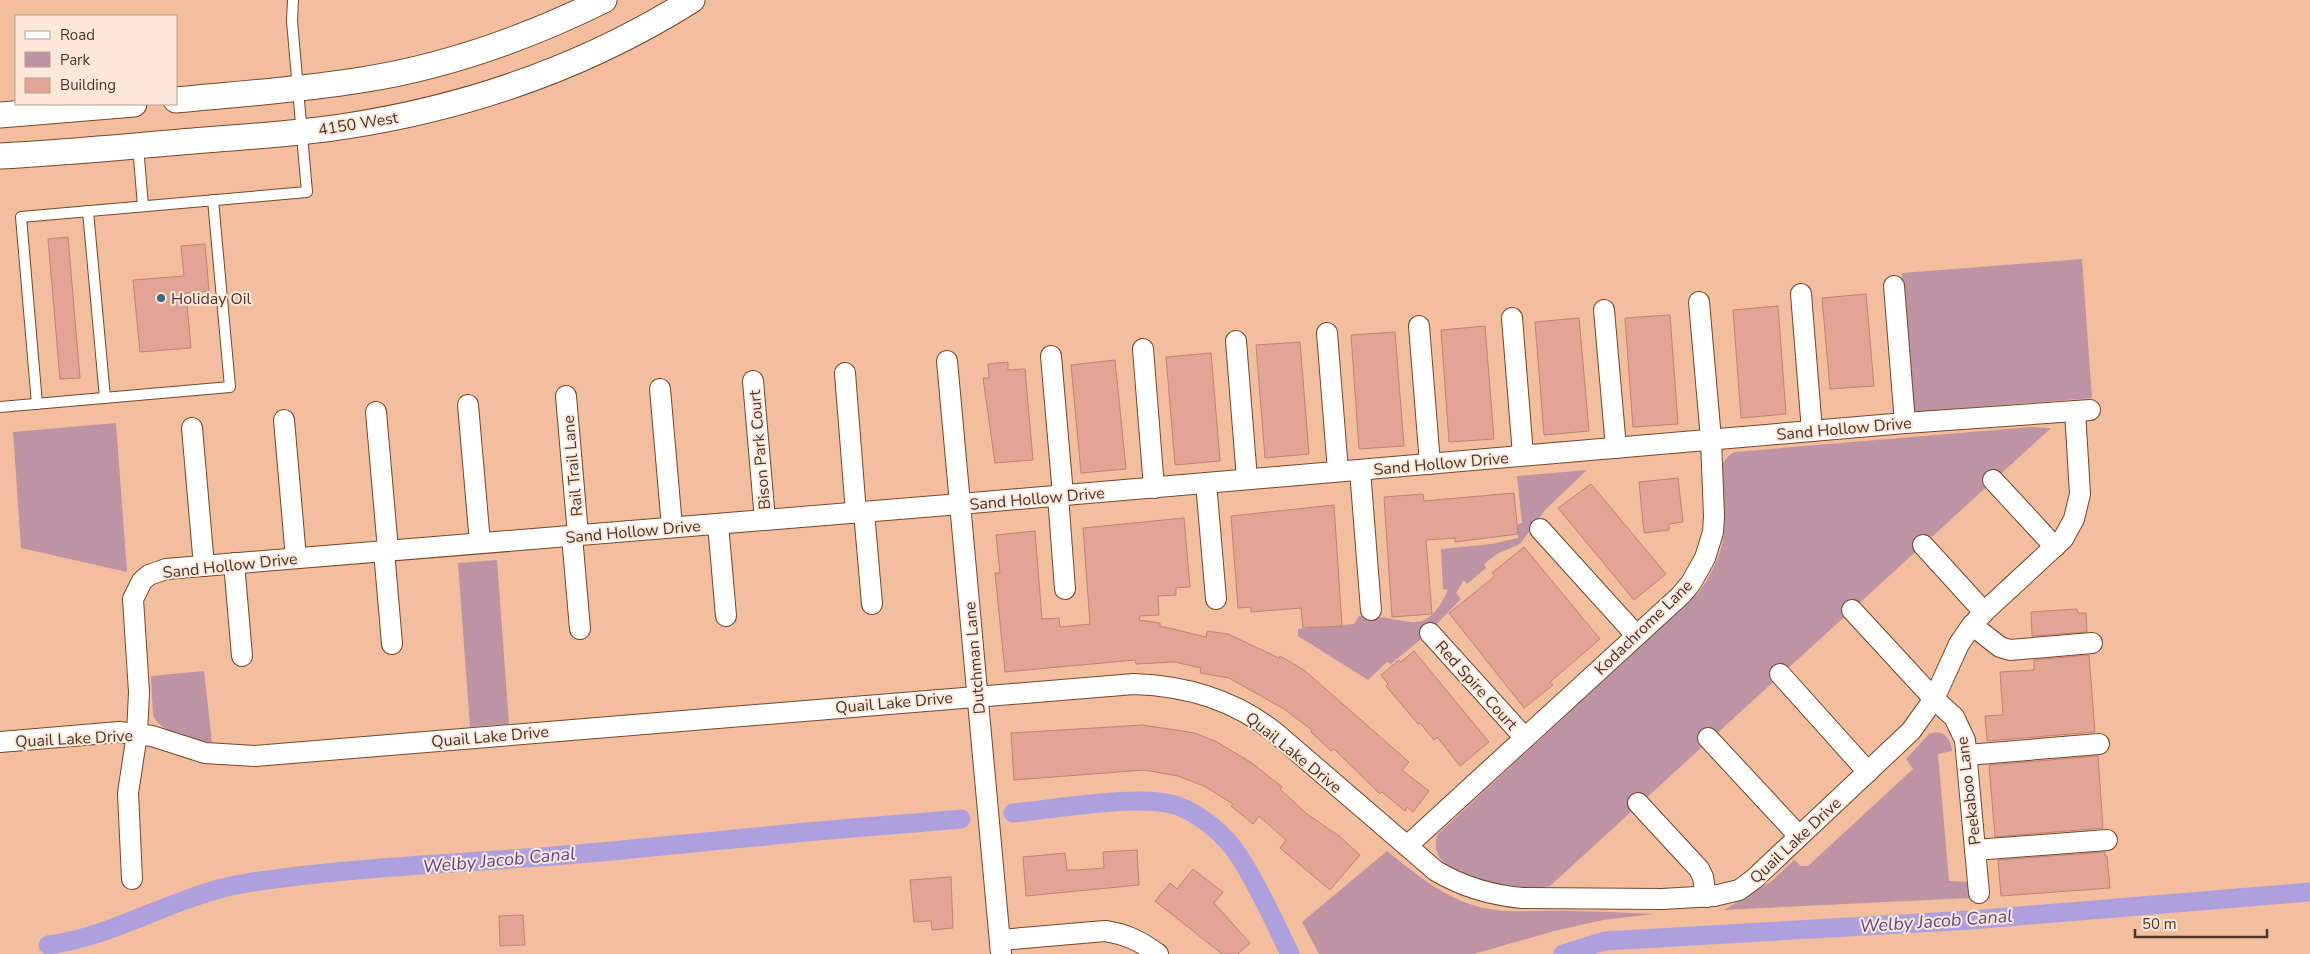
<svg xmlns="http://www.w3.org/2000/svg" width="2310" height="954" viewBox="0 0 2310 954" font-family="'Nunito Sans',sans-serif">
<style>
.green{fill:#be94a4}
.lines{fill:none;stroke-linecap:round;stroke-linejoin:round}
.canal{stroke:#ada0dd;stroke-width:19}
.building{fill:#e1a495;stroke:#be8375}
.service-casing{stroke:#744728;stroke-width:12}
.minor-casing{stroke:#744728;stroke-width:22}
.tertiary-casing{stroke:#744728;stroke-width:27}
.service{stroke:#fff;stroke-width:10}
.minor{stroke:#fff;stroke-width:20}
.tertiary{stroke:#fff;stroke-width:25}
.poi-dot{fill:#376c88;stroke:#fde7d9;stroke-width:2}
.labels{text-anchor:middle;stroke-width:4;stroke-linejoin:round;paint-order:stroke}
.street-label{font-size:16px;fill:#4b3528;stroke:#fde7d9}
.poi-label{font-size:16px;fill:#4b3528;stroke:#fde7d9;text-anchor:start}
.water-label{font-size:18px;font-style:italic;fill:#5a4690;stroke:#fde7d9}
</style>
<rect width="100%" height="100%" fill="#f3be9d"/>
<g class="green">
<path d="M2082,259L2092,398L1913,412L1902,273Z"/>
<path d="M116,423L127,572L21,548L13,432Z"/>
<path d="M2031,427L2051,428L1550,886C1540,888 1529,890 1519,889C1493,886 1422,872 1438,834L1700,591C1710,575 1720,559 1723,539C1728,515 1718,486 1722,466C1724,459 1728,456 1734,452Z"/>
<path d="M1587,470L1545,510L1520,544L1497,554L1484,564L1486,568L1467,584L1464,580L1456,593L1461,599L1427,634L1391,664L1387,662L1368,680L1298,636V629L1354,624L1359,616C1405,613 1423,644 1448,590L1443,589L1441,549L1491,544L1518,538V524L1522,523L1517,476Z"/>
<path d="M497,560L509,724L470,727L458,563Z"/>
<path d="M204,671L212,743C192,738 161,735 153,715L151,676Z"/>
<path d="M1936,732C1946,733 1951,740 1952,751L1938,754L1949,881L1969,882L1970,898L1724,910L1772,881L1794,860L1801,866H1808L1913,769L1906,759L1929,734Z"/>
<path d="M1387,851C1414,872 1440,895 1473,905C1497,913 1520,911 1545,911C1582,910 1619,913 1655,914L1603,920L1554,931L1474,954H1319L1302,922Z"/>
</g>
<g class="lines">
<g class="canal">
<path d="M1013,813C1056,809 1135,794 1175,805C1200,813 1225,835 1239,856C1259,887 1274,921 1290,954"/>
<path d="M48,945C117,936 177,894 247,883C348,867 451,864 553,856C624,851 695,842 766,836C831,829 896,825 961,819"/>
<path d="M1563,954L1605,941L1971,920L2310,892"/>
</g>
</g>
<g class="building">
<path d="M68,237L80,378L60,379L48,239Z"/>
<path d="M205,244L209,291L186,293L191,348L140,352L133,280L184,276L181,246Z"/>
<path d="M1866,294L1874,386L1830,389L1822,298Z"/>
<path d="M1778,306L1786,414L1741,418L1733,310Z"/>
<path d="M1670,315L1678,424L1633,427L1625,318Z"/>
<path d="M1579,318L1589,431L1544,435L1535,322Z"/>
<path d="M1485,326L1494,439L1449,442L1441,330Z"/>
<path d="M1395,332L1404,446L1359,449L1351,335Z"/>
<path d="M1300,342L1309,454L1265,458L1256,345Z"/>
<path d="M1211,353L1220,461L1175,465L1166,357Z"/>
<path d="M1115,360L1126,469L1081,473L1071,365Z"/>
<path d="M1008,362V370L1025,369L1033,460L995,463L983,378H989L988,364Z"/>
<path d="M1678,478L1683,522L1669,524V530L1644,533L1639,482Z"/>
<path d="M1591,484L1666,574L1634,600L1558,508Z"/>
<path d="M1514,493L1518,534L1455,542V538L1426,540L1432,614L1392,617L1384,497L1423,494L1424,501Z"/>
<path d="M1334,505L1342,626L1303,628L1301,608L1251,612V607L1238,608L1231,516Z"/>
<path d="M1184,518L1190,587L1176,588V595L1158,596L1159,615L1140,616L1139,620L1160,623V626L1206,637L1207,631L1228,634L1279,658L1280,656L1304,670L1409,762L1402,770L1429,791L1413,812L1407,807L1405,811L1382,792L1380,794L1334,749L1331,751L1311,732L1312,730L1284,709L1229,678L1200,673L1201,668L1175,662L1136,664L1135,660L1005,672L995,573H1000L996,535L1035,531L1042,619L1059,618L1060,627L1090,624L1083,528Z"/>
<path d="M1524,547L1600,639L1550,682L1553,685L1524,708L1449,613L1495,576L1492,573Z"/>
<path d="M2077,609L2078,613H2086L2087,632L2032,636L2031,612Z"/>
<path d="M1414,651L1489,742L1460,766L1437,737L1434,740L1420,723L1418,724L1386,686L1388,684L1381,675L1399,660L1401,662Z"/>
<path d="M2089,655L2095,732L1987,741L1985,716L2003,715L2000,672L2034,670V660Z"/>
<path d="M1143,725L1195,733L1217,742L1252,763L1282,787L1280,789L1307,814L1339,836L1360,855L1330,890L1280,848L1286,840L1259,816L1253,824L1231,806L1233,804L1204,786L1178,776L1144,770L1014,780L1011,733Z"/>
<path d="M2098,756L2103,828L1995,837L1989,765Z"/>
<path d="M1137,850L1139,885L1026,896L1023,857L1065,853L1067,870H1076L1104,868L1103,852Z"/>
<path d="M2105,852V856H2107L2110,888L2001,896L1998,860Z"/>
<path d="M1193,869L1223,892L1214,903L1250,943L1238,954H1222L1155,901L1170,883L1177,889Z"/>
<path d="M951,877L953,928L932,930L931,921L914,922L910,880Z"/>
<path d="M523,915L525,945L500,946L499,916Z"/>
</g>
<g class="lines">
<g class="service-casing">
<g id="service">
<path d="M138,146L143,206"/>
<path d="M88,211L105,398"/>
<path d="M37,404L21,217L307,192L292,21L293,0"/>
<path d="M0,407L230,387L213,200"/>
</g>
</g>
<g class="minor-casing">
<g id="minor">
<path d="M1894,286L1905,423"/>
<path d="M1801,294L1812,431"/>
<path d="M1604,310L1616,448"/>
<path d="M1512,318L1523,455"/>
<path d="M1419,326L1430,464"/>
<path d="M1327,333L1338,471"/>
<path d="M1236,341L1247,479"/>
<path d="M1143,349L1154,488"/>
<path d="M1051,356L1063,495"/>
<path d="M947,361L1001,954"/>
<path d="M845,373L856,513"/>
<path d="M753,381L765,520"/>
<path d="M660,389L672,527"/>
<path d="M566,396L578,535"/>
<path d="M468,405L480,543"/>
<path d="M376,412L388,550"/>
<path d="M284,420L296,558"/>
<path d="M192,428L204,566"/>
<path d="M1360,470L1371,610"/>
<path d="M1993,480L2055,547"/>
<path d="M1206,483L1216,599"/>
<path d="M1058,496L1065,589"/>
<path d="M864,512L872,604"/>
<path d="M718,524L726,616"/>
<path d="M1540,529L1636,635"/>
<path d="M572,536L580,629"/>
<path d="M1923,545L1984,612"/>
<path d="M384,551L392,644"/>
<path d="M234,563L242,656"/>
<path d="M1852,610L1934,699L1954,717L1965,740L1979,893"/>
<path d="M1972,625L2000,647L2010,650L2092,643"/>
<path d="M1430,633L1525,738"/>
<path d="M1780,674L1868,772"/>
<path d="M1708,738L1799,836"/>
<path d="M0,742L119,732L152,736L205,753L255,756L1134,684C1188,686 1236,700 1278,735L1436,871C1463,887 1490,895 1522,898L1662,899L1714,896L1739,890L1754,879L1911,731L1934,699L1959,644L1970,628L1984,612L2063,539L2074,519L2080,494L2075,411"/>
<path d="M1967,755L2099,744"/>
<path d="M1638,803L1699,869L1703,877L1706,897"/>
<path d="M1407,846L1681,595L1691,583L1705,558L1713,532L1714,516L1711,439L1699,302"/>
<path d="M1975,850L2107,840"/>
<path d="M132,879L128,793L137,734L139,692L133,599L142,581L149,575L166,569L960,504L1905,423L2090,410"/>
<path d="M1000,940L1105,931C1126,934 1140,941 1158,954"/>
</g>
</g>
<g class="tertiary-casing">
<g id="tertiary">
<path d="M176,100C238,94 300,90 361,80C445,67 527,38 604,0"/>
<path d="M0,115L134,104"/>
<path d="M0,156C60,153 121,147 181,142C236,137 292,135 347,126C469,107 587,66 692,0"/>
</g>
</g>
<use href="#service" class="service"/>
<use href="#minor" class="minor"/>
<use href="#tertiary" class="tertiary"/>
</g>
<circle class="poi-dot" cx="161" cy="298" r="5"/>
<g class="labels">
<g class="street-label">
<text transform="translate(358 123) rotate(-9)" y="6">4150 West</text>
<text transform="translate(1844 428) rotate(-5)" y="6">Sand Hollow Drive</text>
<text transform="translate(759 450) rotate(-95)" y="6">Bison Park Court</text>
<text transform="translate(1441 463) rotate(-5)" y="6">Sand Hollow Drive</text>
<text transform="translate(572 466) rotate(-95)" y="6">Rail Trail Lane</text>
<text transform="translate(1037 498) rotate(-5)" y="6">Sand Hollow Drive</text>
<text transform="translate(633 531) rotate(-5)" y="6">Sand Hollow Drive</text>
<text transform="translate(230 565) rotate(-6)" y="6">Sand Hollow Drive</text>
<text transform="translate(1643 627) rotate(-44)" y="6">Kodachrome Lane</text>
<text transform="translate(974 658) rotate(-95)" y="6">Dutchman Lane</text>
<text transform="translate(1477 685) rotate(48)" y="6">Red Spire Court</text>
<text transform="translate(894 702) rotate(-5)" y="6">Quail Lake Drive</text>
<text transform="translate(490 736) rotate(-5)" y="6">Quail Lake Drive</text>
<text transform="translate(74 738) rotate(-3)" y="6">Quail Lake Drive</text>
<text transform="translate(1294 752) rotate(39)" y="6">Quail Lake Drive</text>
<text transform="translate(1968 791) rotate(-97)" y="6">Peekaboo Lane</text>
<text transform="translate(1795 840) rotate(-43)" y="6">Quail Lake Drive</text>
</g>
<g class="poi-label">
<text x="171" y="304">Holiday Oil</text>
</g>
<g class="water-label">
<text transform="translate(499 860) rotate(-5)" y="6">Welby Jacob Canal</text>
<text transform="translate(1936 921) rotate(-4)" y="6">Welby Jacob Canal</text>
</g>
</g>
<rect x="15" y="15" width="162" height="90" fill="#fde7d9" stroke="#b6a092"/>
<rect x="25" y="31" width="25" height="8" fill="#ffffff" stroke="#b6a092"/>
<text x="60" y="40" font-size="15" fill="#4b3528">Road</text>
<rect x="25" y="52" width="25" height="15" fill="#be94a4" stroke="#b6a092"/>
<text x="60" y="65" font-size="15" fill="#4b3528">Park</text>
<rect x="25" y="78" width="25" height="15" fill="#e1a495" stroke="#b6a092"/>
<text x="60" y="90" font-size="15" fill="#4b3528">Building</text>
<path d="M2135 929v8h132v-8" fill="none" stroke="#4b3528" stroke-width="2.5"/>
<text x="2142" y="929" font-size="15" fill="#4b3528" stroke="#fde7d9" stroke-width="4" paint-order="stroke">50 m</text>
</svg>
